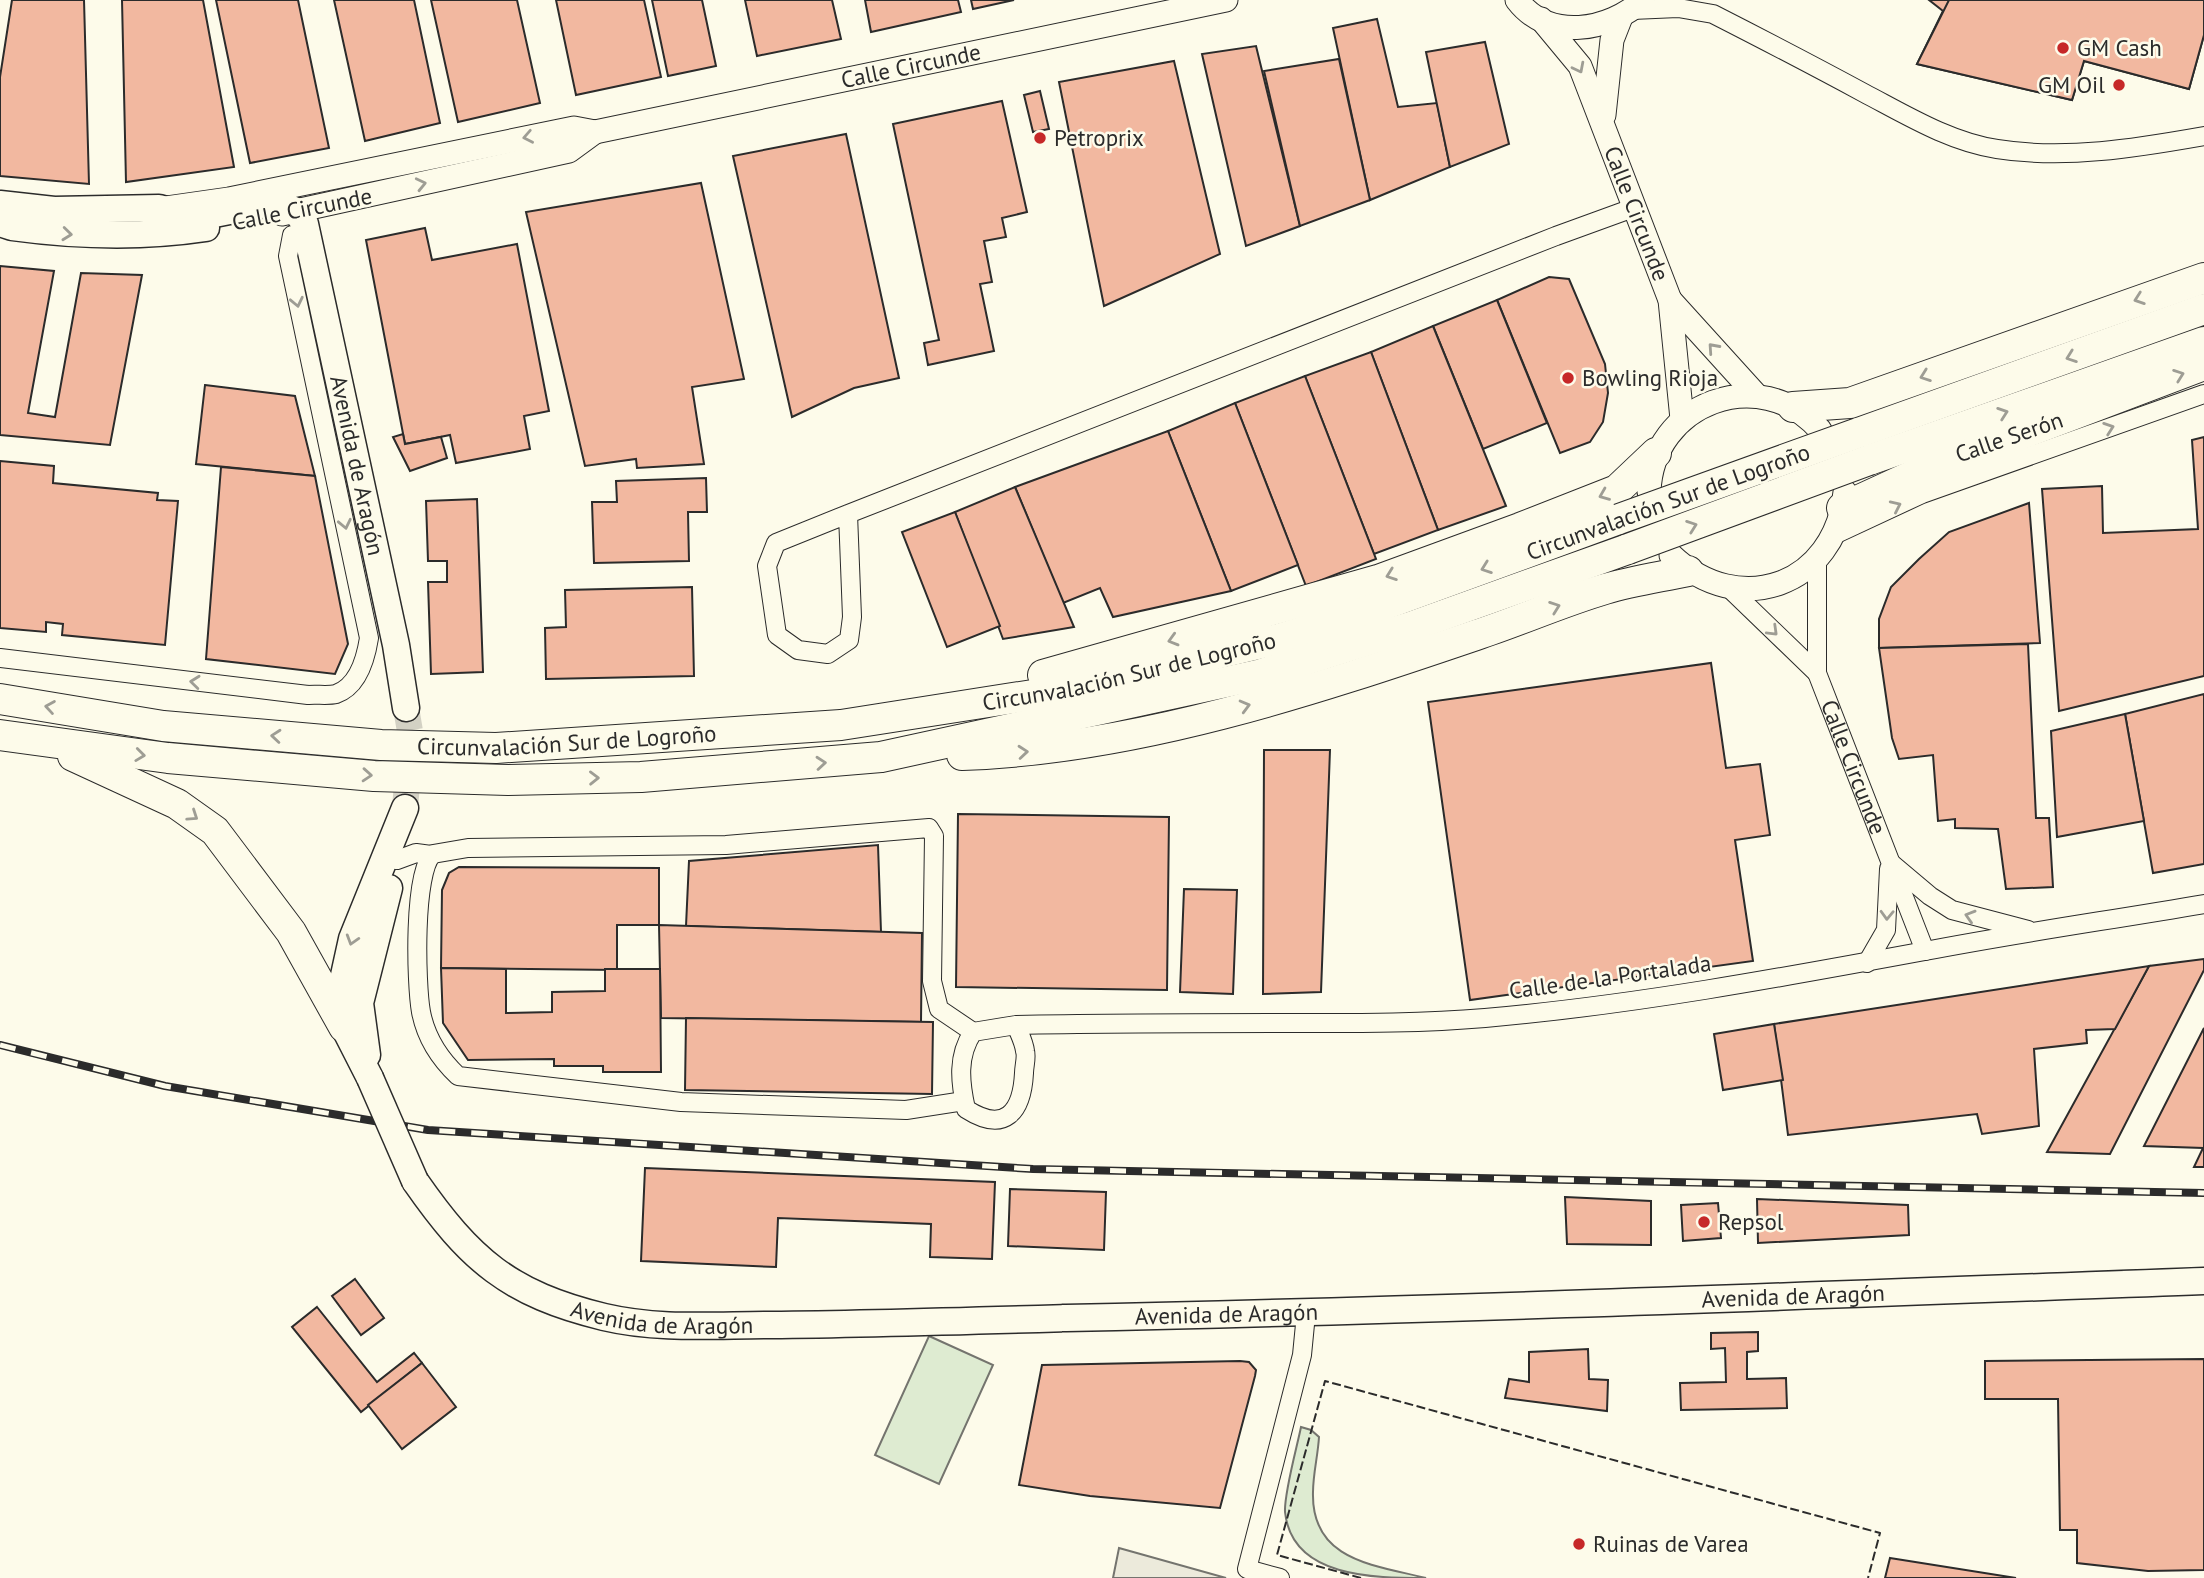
<svg xmlns="http://www.w3.org/2000/svg" width="2204" height="1578" viewBox="0 0 2204 1578" font-family="'PT Sans',sans-serif">
<style>
.green{fill:#deebd1;stroke:#74746e;stroke-width:2}
.parking{fill:#eceadb;stroke:#74746e;stroke-width:2}
.building{fill:#f2b8a0;stroke:#2b2b2b;stroke-width:2}
.lines{fill:none;stroke-linecap:round;stroke-linejoin:round}
.primary-tunnel{stroke:#d3d1c4;stroke-width:26;stroke-dasharray:26 13;stroke-linecap:butt}
.street-casing{stroke:#2b2b2b;stroke-width:20}
.secondary-casing{stroke:#2b2b2b;stroke-width:25}
.primary-casing{stroke:#2b2b2b;stroke-width:29}
.highway-casing{stroke:#2b2b2b;stroke-width:32}
.street{stroke:#fdfbea;stroke-width:18}
.secondary{stroke:#fdfbea;stroke-width:23}
.primary{stroke:#fdfbea;stroke-width:26}
.highway{stroke:#fdfbea;stroke-width:30}
.rail-casing{stroke:#2b2b2b;stroke-width:8}
.rail{stroke:#fdfbea;stroke-width:5;stroke-dasharray:16;stroke-linecap:butt}
.primary-bridge-casing{stroke:#2b2b2b;stroke-width:29;stroke-linecap:butt}
.highway-bridge-casing{stroke:#2b2b2b;stroke-width:32;stroke-linecap:butt}
.primary-bridge{stroke:#fdfbea;stroke-width:26}
.highway-bridge{stroke:#fdfbea;stroke-width:30}
.fence{stroke:#2b2b2b;stroke-width:2;stroke-dasharray:9 3.5;stroke-linecap:butt}
.oneway{stroke:#9e9d94}
.poi-dot{fill:#c62828;stroke:#fdfbea;stroke-width:2.5}
.labels{text-anchor:middle;stroke-width:5;stroke-linejoin:round;paint-order:stroke}
.poi-label{font-size:23px;fill:#2b2b2b;stroke:#fdfbea;text-anchor:start}
.street-label{font-size:23px;fill:#2b2b2b;stroke:#fdfbea}
</style>
<rect width="100%" height="100%" fill="#fdfbea"/>
<g class="green">
<path d="M929,1336L993,1365L939,1484L875,1455Z"/>
<path d="M1301,1427L1311,1430L1319,1437C1318,1455 1313,1474 1313,1492C1311,1561 1374,1565 1426,1578C1374,1578 1292,1578 1285,1512C1284,1493 1297,1447 1301,1427Z"/>
</g>
<path class="parking" d="M1119,1548L1226,1578H1113Z"/>
<g class="building">
<path d="M12,0H84L89,184L0,176V77Z"/>
<path d="M122,0H203L234,167L126,182Z"/>
<path d="M216,0H298L329,148L250,163Z"/>
<path d="M334,0H414L440,123L365,141Z"/>
<path d="M431,0H517L540,103L458,122Z"/>
<path d="M556,0H644L661,77L576,95Z"/>
<path d="M652,0H702L716,66L668,76Z"/>
<path d="M745,0H832L841,39L757,56Z"/>
<path d="M865,0H958L961,12L871,32Z"/>
<path d="M971,0H1014L973,9Z"/>
<path d="M1929,0H2204V35L2189,89L2084,61L2072,100L1917,64L1943,11Z"/>
<path d="M1949,0H2204V35L2189,89L2084,61L2072,100L1917,64Z"/>
<path d="M1377,19L1398,107L1437,103L1450,167L1370,200L1333,28Z"/>
<path d="M1485,42L1509,144L1450,167L1426,52Z"/>
<path d="M1256,46L1300,226L1246,246L1202,54Z"/>
<path d="M1339,59L1370,200L1300,226L1264,71Z"/>
<path d="M1174,61L1220,254L1104,306L1059,82Z"/>
<path d="M1040,91L1049,129L1033,132L1024,95Z"/>
<path d="M1002,101L1027,212L1002,218L1006,237L984,241L992,282L980,284L994,351L928,365L924,343L939,340L893,124Z"/>
<path d="M846,134L899,378L854,388L792,417L733,156Z"/>
<path d="M701,183L744,379L692,387L704,464L637,468L636,459L585,466L526,212Z"/>
<path d="M425,228L432,260L517,244L549,411L524,416L530,449L456,463L450,435L405,444L366,240Z"/>
<path d="M0,266L54,271L28,413L55,417L81,273L142,275L110,445L0,435Z"/>
<path d="M1549,277L1569,279L1605,364L1608,393L1603,422L1590,442L1560,453L1497,300Z"/>
<path d="M1497,300L1547,423L1483,449L1433,326Z"/>
<path d="M1433,326L1506,506L1438,530L1371,352Z"/>
<path d="M1371,352L1438,530L1374,554L1305,376Z"/>
<path d="M1305,376L1376,559L1306,586L1235,403Z"/>
<path d="M205,385L295,396L315,476L196,464Z"/>
<path d="M1235,403L1298,565L1231,591L1168,431Z"/>
<path d="M1168,431L1231,591L1113,617L1100,588L1063,603L1015,487Z"/>
<path d="M403,434L405,444L441,437L447,458L410,471L393,437Z"/>
<path d="M2204,437V676L2059,711L2042,489L2102,486L2103,533L2198,529L2192,440Z"/>
<path d="M0,461L54,466L53,483L158,493L157,500L178,501L165,645L62,635L63,624L46,622V632L0,628Z"/>
<path d="M221,467L315,476L348,644L335,674L206,659Z"/>
<path d="M706,478L707,512H688L689,561L594,563L592,502H617L616,481Z"/>
<path d="M1015,487L1074,627L1003,639L955,512Z"/>
<path d="M477,499L483,672L431,674L428,582H447V561H428L426,501Z"/>
<path d="M2029,503L2040,643L1879,648V619L1891,587L1919,559L1949,532Z"/>
<path d="M955,512L1000,626L947,647L902,532Z"/>
<path d="M692,587L694,676L546,679L545,628L566,627L565,590Z"/>
<path d="M2028,644L2036,818H2049L2053,887L2006,889L1998,829L1955,828V819L1938,821L1933,755L1899,759L1892,738L1879,648Z"/>
<path d="M1711,663L1726,768L1760,764L1770,835L1735,840L1753,961L1470,1000L1428,702Z"/>
<path d="M2204,694V864L2153,873L2125,714Z"/>
<path d="M2125,714L2144,821L2057,837L2051,731Z"/>
<path d="M1264,750H1330L1321,992L1263,994Z"/>
<path d="M958,814L1169,817L1167,990L956,987Z"/>
<path d="M878,845L881,932L686,926L689,861Z"/>
<path d="M459,867L659,868V925H617V970L441,968L442,890L449,873Z"/>
<path d="M1184,889L1237,890L1233,994L1180,992Z"/>
<path d="M659,925L922,933L921,1022L661,1018Z"/>
<path d="M2204,959V970L2110,1154L2047,1152L2149,966Z"/>
<path d="M2149,966L2115,1029L2086,1030L2087,1043L2034,1049L2039,1126L1982,1134L1977,1114L1788,1135L1774,1024Z"/>
<path d="M441,968L506,969V1013L552,1012V992L605,991V969H660L661,1072H603V1066H554V1059L468,1060L443,1023Z"/>
<path d="M686,1018L933,1022L932,1094L685,1090Z"/>
<path d="M1774,1024L1783,1080L1723,1090L1714,1034Z"/>
<path d="M2204,1028V1167H2194L2203,1148L2144,1146Z"/>
<path d="M645,1168L995,1182L992,1259L930,1257L931,1224L778,1218L776,1267L641,1261Z"/>
<path d="M1010,1189L1106,1192L1104,1250L1008,1246Z"/>
<path d="M1565,1197L1651,1201V1245L1567,1244Z"/>
<path d="M1757,1199L1908,1205L1909,1235L1758,1243Z"/>
<path d="M1718,1203L1721,1238L1683,1241L1681,1205Z"/>
<path d="M355,1279L384,1318L361,1335L332,1296Z"/>
<path d="M317,1307L377,1382L414,1353L422,1363L361,1412L292,1327Z"/>
<path d="M1758,1332V1351L1747,1352V1379L1786,1378L1787,1408L1681,1410L1680,1383L1726,1382L1725,1348L1711,1349V1333Z"/>
<path d="M1588,1349L1589,1379L1608,1380L1607,1411L1505,1398L1509,1379L1529,1382V1352Z"/>
<path d="M2204,1359V1570L2148,1571L2077,1563V1530H2060L2058,1399H1985V1361Z"/>
<path d="M1240,1361L1249,1362L1256,1370L1255,1376L1220,1508L1090,1496L1019,1485L1042,1365Z"/>
<path d="M422,1363L456,1407L402,1449L368,1405Z"/>
<path d="M1890,1558L2016,1578H1885Z"/>
</g>
<g class="lines">
<path class="primary-tunnel" d="M405,808L411,737L406,708"/>
<g class="street-casing">
<g id="street">
<path d="M1632,10L1678,8L1713,14C1764,40 1814,66 1864,93C1906,115 1950,142 1997,149C2065,160 2136,148 2204,136"/>
<path d="M848,514L852,617L849,640L828,654L798,650L777,635L767,566L776,543L848,514L1556,236L1633,208"/>
<path d="M1834,535L1922,494L2204,394"/>
<path id="s1" d="M1817,559V673L1925,951"/>
<path d="M1730,589L1817,673"/>
<path d="M0,658L308,695C316,694 328,696 336,694C359,686 366,657 369,638L288,256L292,235"/>
<path d="M397,860L416,853L431,855"/>
<path d="M1892,864L1930,896L1952,910L2028,930"/>
<path d="M1867,963L1886,930L1889,869"/>
<path d="M1016,1025C1019,1033 1024,1042 1025,1051C1027,1057 1024,1066 1024,1073C1022,1112 1005,1134 966,1109C960,1082 957,1056 973,1032L1016,1025C1102,1023 1188,1023 1275,1023C1345,1023 1415,1024 1485,1018C1633,1005 1779,978 1925,951C2018,933 2111,920 2204,904"/>
<path d="M964,1101L906,1110L681,1102L458,1076C440,1059 426,1038 421,1012C416,984 413,871 433,854L468,848L726,845L929,828L934,836L932,981L939,1009L973,1032"/>
<path d="M1280,1578L1247,1569L1302,1355L1306,1314"/>
</g>
</g>
<g class="secondary-casing">
<g id="secondary">
<path d="M1517,0C1549,42 1609,31 1643,0"/>
<path id="s2" d="M1541,19L1580,66L1670,300L1682,419"/>
<path d="M1604,115L1612,40L1621,17"/>
<path id="s3" d="M166,208L229,199L574,128L595,132L1226,0"/>
<path d="M282,214L569,151L595,132"/>
<path d="M1670,300L1757,396"/>
<path d="M1649,492C1652,403 1760,362 1820,430"/>
<path d="M1671,555C1739,620 1835,586 1845,492"/>
</g>
</g>
<g class="primary-casing">
<g id="primary">
<path id="s4" d="M0,204L54,210L159,208L194,218L275,202L296,211L305,224L396,645L406,708"/>
<path d="M0,223L12,227C78,236 140,238 206,228"/>
<path d="M367,1055L360,1003L389,888"/>
<path d="M370,1078L344,1027L341,989L352,939L405,808"/>
<path id="s5" d="M415,1181C470,1260 509,1294 604,1317C659,1330 714,1325 770,1325C869,1324 967,1321 1066,1318C1445,1310 1825,1295 2204,1281"/>
</g>
</g>
<g class="highway-casing">
<g id="highway">
<path d="M1793,407L1850,403L2204,278"/>
<path d="M1858,433L2204,309"/>
<path d="M1869,460L2204,342"/>
<path d="M1842,508L1916,474L2204,365"/>
<path d="M1043,675L1378,580L1520,528L1617,490L1656,453"/>
<path id="s6" d="M0,699L163,726L381,745L496,748L841,725L1071,689L1278,639L1351,617L1619,519"/>
<path d="M0,735L168,758L374,776L508,780L641,777L881,757L1258,675L1410,627L1628,549"/>
<path d="M962,755C1137,749 1311,691 1476,635C1519,621 1561,602 1605,589C1632,581 1660,577 1688,571"/>
<path d="M73,756L177,804L215,831L291,932L344,1027"/>
</g>
</g>
<use href="#street" class="street"/>
<use href="#secondary" class="secondary"/>
<use href="#primary" class="primary"/>
<use href="#highway" class="highway"/>
<g class="rail-casing">
<path id="rail" d="M0,1045L165,1086L428,1130L1033,1169L2204,1193"/>
</g>
<use href="#rail" class="rail"/>
<g class="primary-bridge-casing">
<path id="primary-bridge" d="M370,1078L415,1181"/>
</g>
<g class="highway-bridge-casing">
<g id="highway-bridge">
<path d="M1619,519L1858,433"/>
<path d="M1628,549L1869,460"/>
</g>
</g>
<use href="#primary-bridge" class="primary-bridge"/>
<use href="#highway-bridge" class="highway-bridge"/>
<path class="fence" d="M1361,1578L1277,1555L1325,1381L1880,1533L1868,1578"/>
</g>
<defs><path id="oneway-chevron" d="M-2-3.5L2.5 0L-2 3.5" fill="none" stroke-width="1.6" stroke-linecap="round" stroke-linejoin="round" transform="scale(1.75)"/></defs>
<g class="oneway">
<use href="#oneway-chevron" transform="translate(1579 68) rotate(63)"/>
<use href="#oneway-chevron" transform="translate(528 137) rotate(169)"/>
<use href="#oneway-chevron" transform="translate(421 184) rotate(-13)"/>
<use href="#oneway-chevron" transform="translate(67 234) rotate(6)"/>
<use href="#oneway-chevron" transform="translate(2139 299) rotate(161)"/>
<use href="#oneway-chevron" transform="translate(297 302) rotate(78)"/>
<use href="#oneway-chevron" transform="translate(1713 348) rotate(-132)"/>
<use href="#oneway-chevron" transform="translate(2071 357) rotate(160)"/>
<use href="#oneway-chevron" transform="translate(2179 375) rotate(-20)"/>
<use href="#oneway-chevron" transform="translate(1925 376) rotate(160)"/>
<use href="#oneway-chevron" transform="translate(2003 413) rotate(-19)"/>
<use href="#oneway-chevron" transform="translate(2109 428) rotate(-19)"/>
<use href="#oneway-chevron" transform="translate(1604 495) rotate(158)"/>
<use href="#oneway-chevron" transform="translate(1896 506) rotate(-25)"/>
<use href="#oneway-chevron" transform="translate(345 524) rotate(78)"/>
<use href="#oneway-chevron" transform="translate(1692 526) rotate(-20)"/>
<use href="#oneway-chevron" transform="translate(1486 568) rotate(160)"/>
<use href="#oneway-chevron" transform="translate(1391 575) rotate(160)"/>
<use href="#oneway-chevron" transform="translate(1555 607) rotate(-20)"/>
<use href="#oneway-chevron" transform="translate(1773 631) rotate(44)"/>
<use href="#oneway-chevron" transform="translate(1173 640) rotate(164)"/>
<use href="#oneway-chevron" transform="translate(195 682) rotate(-174)"/>
<use href="#oneway-chevron" transform="translate(1245 706) rotate(-15)"/>
<use href="#oneway-chevron" transform="translate(50 707) rotate(-171)"/>
<use href="#oneway-chevron" transform="translate(276 736) rotate(-175)"/>
<use href="#oneway-chevron" transform="translate(1023 752) rotate(-5)"/>
<use href="#oneway-chevron" transform="translate(140 755) rotate(7)"/>
<use href="#oneway-chevron" transform="translate(821 763) rotate(-5)"/>
<use href="#oneway-chevron" transform="translate(367 775) rotate(4)"/>
<use href="#oneway-chevron" transform="translate(594 778) rotate(-1)"/>
<use href="#oneway-chevron" transform="translate(193 816) rotate(34)"/>
<use href="#oneway-chevron" transform="translate(1887 915) rotate(92)"/>
<use href="#oneway-chevron" transform="translate(1970 916) rotate(-163)"/>
<use href="#oneway-chevron" transform="translate(352 940) rotate(107)"/>
</g>
<g class="poi-dot">
<circle cx="2063" cy="48" r="7"/>
<circle cx="2119" cy="85" r="7"/>
<circle cx="1040" cy="138" r="7"/>
<circle cx="1568" cy="378" r="7"/>
<circle cx="1704" cy="1222" r="7"/>
<circle cx="1579" cy="1544" r="7"/>
</g>
<g class="labels">
<g class="poi-label">
<text x="2077" y="56">GM Cash</text>
<text x="2105" y="93" text-anchor="end">GM Oil</text>
<text x="1054" y="146">Petroprix</text>
<text x="1582" y="386">Bowling Rioja</text>
<text x="1718" y="1230">Repsol</text>
<text x="1593" y="1552">Ruinas de Varea</text>
</g>
<g class="street-label">
<text dy="8" stroke="none"><textPath href="#s3" startOffset="760">Calle Circunde</textPath></text>
<text transform="translate(302 209) rotate(-11)" y="8">Calle Circunde</text>
<text dy="8" stroke="none"><textPath href="#s2" startOffset="219">Calle Circunde</textPath></text>
<text transform="translate(2009 437) rotate(-19)" y="8">Calle Serón</text>
<text dy="8" stroke="none"><textPath href="#s4" startOffset="564">Avenida de Aragón</textPath></text>
<text transform="translate(1668 502) rotate(-20)" y="8">Circunvalación Sur de Logroño</text>
<text dy="8" stroke="none"><textPath href="#s6" startOffset="1138">Circunvalación Sur de Logroño</textPath></text>
<text dy="8" stroke="none"><textPath href="#s6" startOffset="570">Circunvalación Sur de Logroño</textPath></text>
<text dy="8" stroke="none"><textPath href="#s1" startOffset="215">Calle Circunde</textPath></text>
<text transform="translate(1610 977) rotate(-8)" y="8">Calle de la Portalada</text>
<text dy="8" stroke="none"><textPath href="#s5" startOffset="1430">Avenida de Aragón</textPath></text>
<text dy="8" stroke="none"><textPath href="#s5" startOffset="298">Avenida de Aragón</textPath></text>
<text dy="8" stroke="none"><textPath href="#s5" startOffset="863">Avenida de Aragón</textPath></text>
</g>
</g>
</svg>
